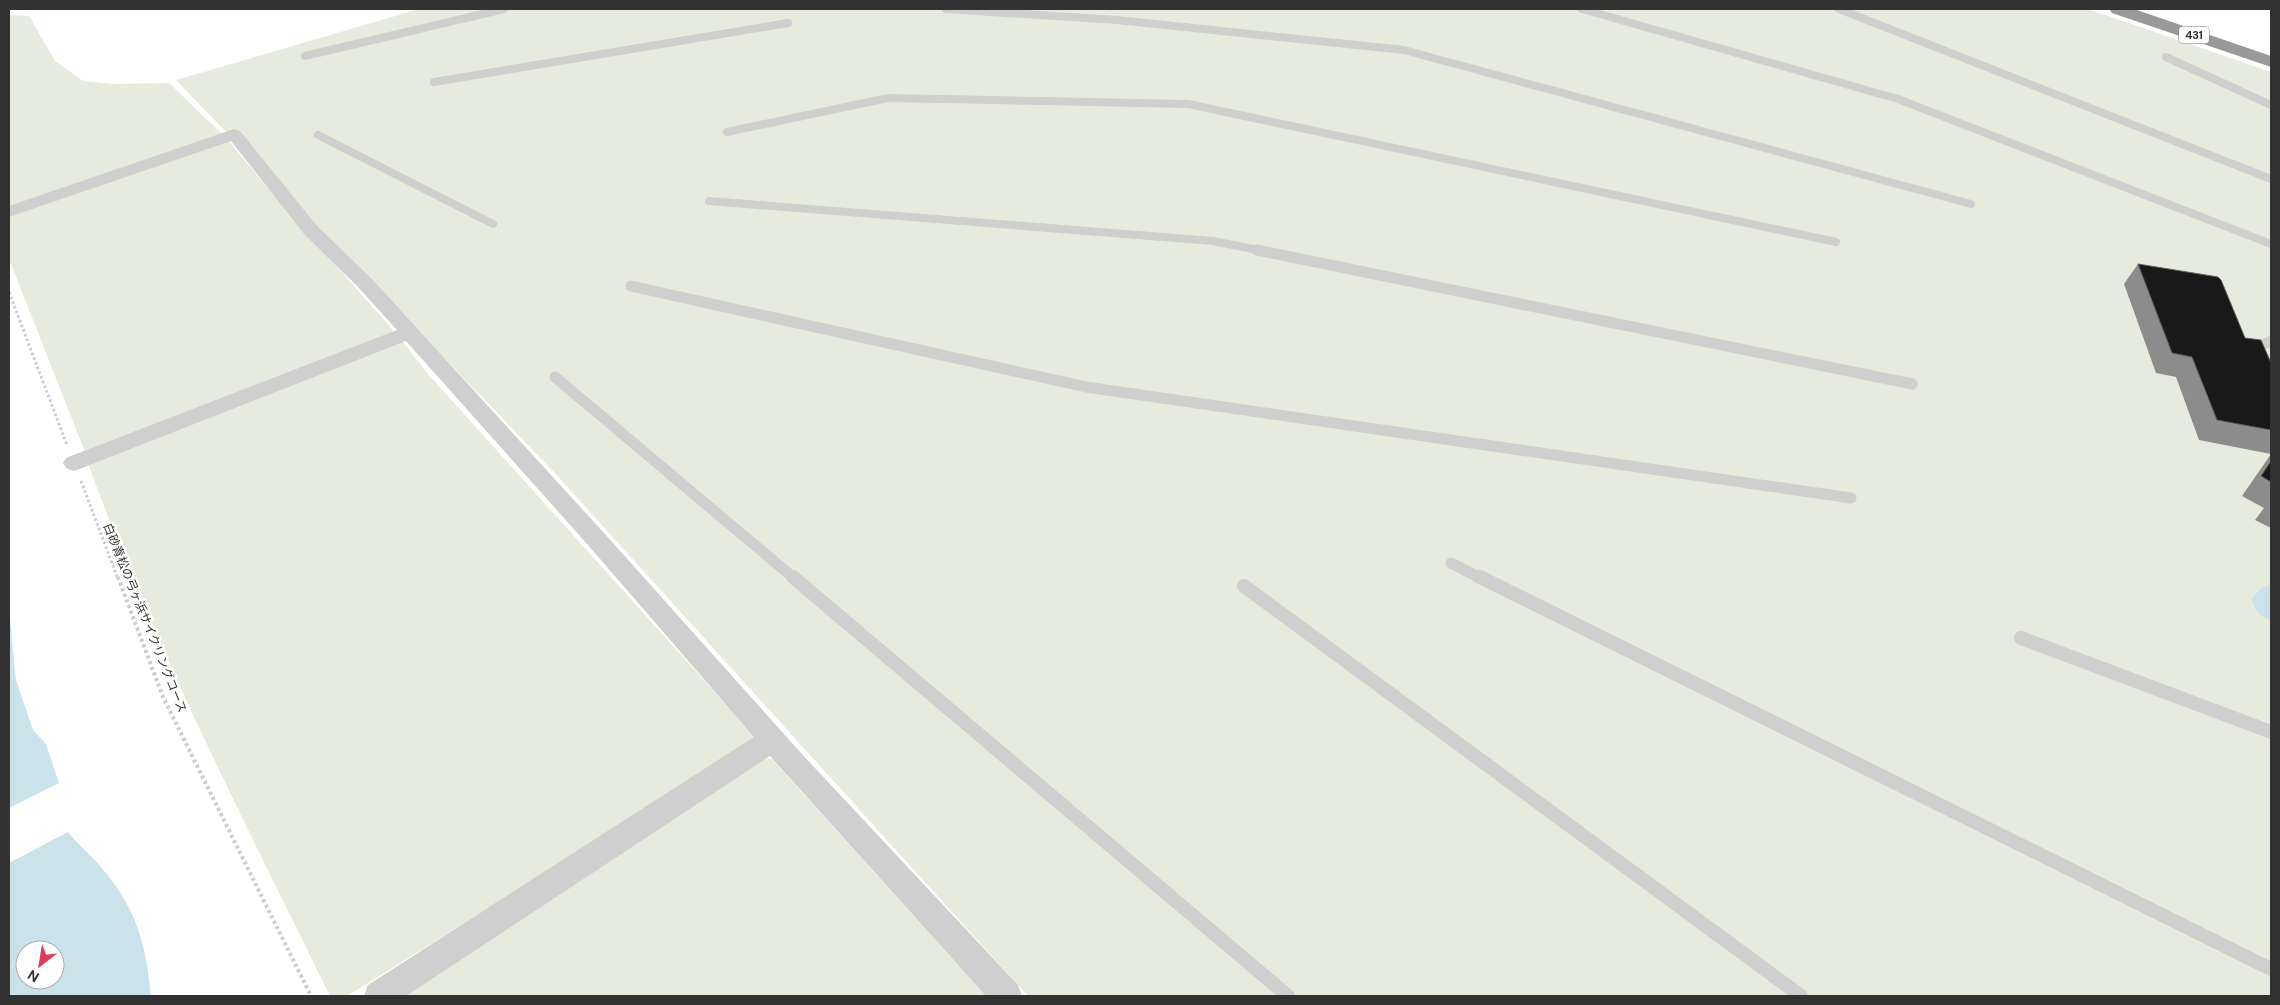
<svg xmlns="http://www.w3.org/2000/svg" width="2280" height="1005" viewBox="0 0 2280 1005" font-family="'DM Sans','Noto Sans JP',sans-serif">
<style>
.green{fill:#e6ebde}
.water{fill:#cce2eb;fill-rule:evenodd}
.lines{fill:none;stroke-linecap:round;stroke-linejoin:round}
.path-far1{stroke:#ccc;stroke-width:3;stroke-dasharray:2.5 2.5;stroke-linecap:butt}
.path{stroke:#ccc;stroke-width:4;stroke-dasharray:3 3;stroke-linecap:butt}
.lane-far2{stroke:#cfcfcf;stroke-width:8}
.lane-far1{stroke:#cfcfcf;stroke-width:11}
.lane{stroke:#cfcfcf;stroke-width:14}
.street{fill:#cfcfcf;fill-rule:evenodd}
.highway{fill:#999;fill-rule:evenodd}
.wall{fill:#8c8c8c}
.building{fill:#191919;stroke:#5e5e5e}
.labels{text-anchor:middle;stroke-width:5;stroke-linejoin:round;paint-order:stroke}
.shield{fill:#fff;stroke:#707070;stroke-width:1}
.shield-label{font-size:11px;font-weight:bold;fill:#323232}
.street-label{font-size:12px;fill:#323232;stroke:#fff}
</style>
<rect width="100%" height="100%" fill="#fff"/>
<g class="green">
<path d="M419,9H2088L2271,72V996H1028L554,472L176,80Z"/>
<path d="M9,15L29,16L55,61L83,81L113,84L169,83L222,134L9,207Z"/>
<path d="M228,140L265,185L393,330L390,334L85,452L9,259V215Z"/>
<path d="M402,341L428,374L756,738L745,749L347,996H330C244,821 154,647 88,463Z"/>
<path d="M761,758L772,759L986,996H397L751,762Z"/>
</g>
<g class="water">
<path d="M2271,584V620C2261,617 2253,610 2252,599L2260,589Z"/>
<path d="M9,609L16,680L33,730L46,744L59,783L9,808Z"/>
<path d="M68,832C82,849 100,863 112,881C139,916 147,953 151,996H9V863ZM25,950H55V980H25Z"/>
</g>
<g class="lines">
<g class="path-far1">
<path d="M9,292L67,445"/>
<path d="M81,481L118,579"/>
</g>
<path class="path" d="M118,577L163,697L311,996"/>
<g class="lane-far2">
<path d="M946,9L1117,20L1404,50L1971,204"/>
<path d="M1582,9L1898,99L2271,244"/>
<path d="M1839,9L2271,179"/>
<path d="M305,56L504,9"/>
<path d="M2166,57L2271,105"/>
<path d="M434,82L788,23"/>
<path d="M727,132L888,98L1188,104L1836,242"/>
<path d="M318,135L493,224"/>
<path d="M709,201L1213,241L1263,251"/>
</g>
<g class="lane-far1">
<path d="M1257,250L1912,384"/>
<path d="M631,286L1086,387L1851,498"/>
<path d="M2250,350L2271,341"/>
<path d="M555,377L795,579"/>
<path d="M1451,563L1482,579"/>
</g>
<g class="lane">
<path d="M793,577L1288,996"/>
<path d="M1480,577L2271,969"/>
<path d="M1244,586L1801,996"/>
<path d="M2021,638L2271,732"/>
</g>
<path class="street" d="M234,129L240,131L318,227L371,278L604,533L800,752L1018,985L1022,996H986L770,756L406,996H364L368,985L754,737L588,545L406,341L82,468L74,471L66,468L63,463L66,458L397,330L357,286L305,235L231,141L9,217V206Z"/>
<path class="highway" d="M2109,9H2134L2271,56V67L2112,13Z"/>
</g>
<path class="wall" d="M2138,264L2245,338L2271,363V528L2255,520L2264,508L2242,496L2271,454L2199,440L2176,377L2156,373L2124,284Z"/>
<g class="building">
<path d="M2138,264L2218,277L2221,280L2245,338L2261,340L2271,363V430L2217,420L2192,357L2172,353Z"/>
<path d="M2271,461V482L2261,476Z"/>
</g>
<g class="labels">
<rect class="shield" x="2179" y="26.5" width="30" height="17" rx="4"/>
<g class="shield-label">
<text x="2194" y="39">431</text>
</g>
<g class="street-label">
<text transform="translate(145 618) rotate(68)" y="4">白砂青松の弓ヶ浜サイクリングコース</text>
</g>
</g>
<rect width="2280" height="1005" fill="none" stroke="#323232" stroke-width="20"/>
<g transform="translate(40 965) rotate(211)"><circle r="24" fill="#ffffff" stroke="#adadad"/>
<path d="M0-4L9 19L0 12L-9 19Z" fill="#e03d58"/>
<text y="-8" font-size="14" font-weight="bold" text-anchor="middle" fill="#323232">N</text>
</g>
</svg>
